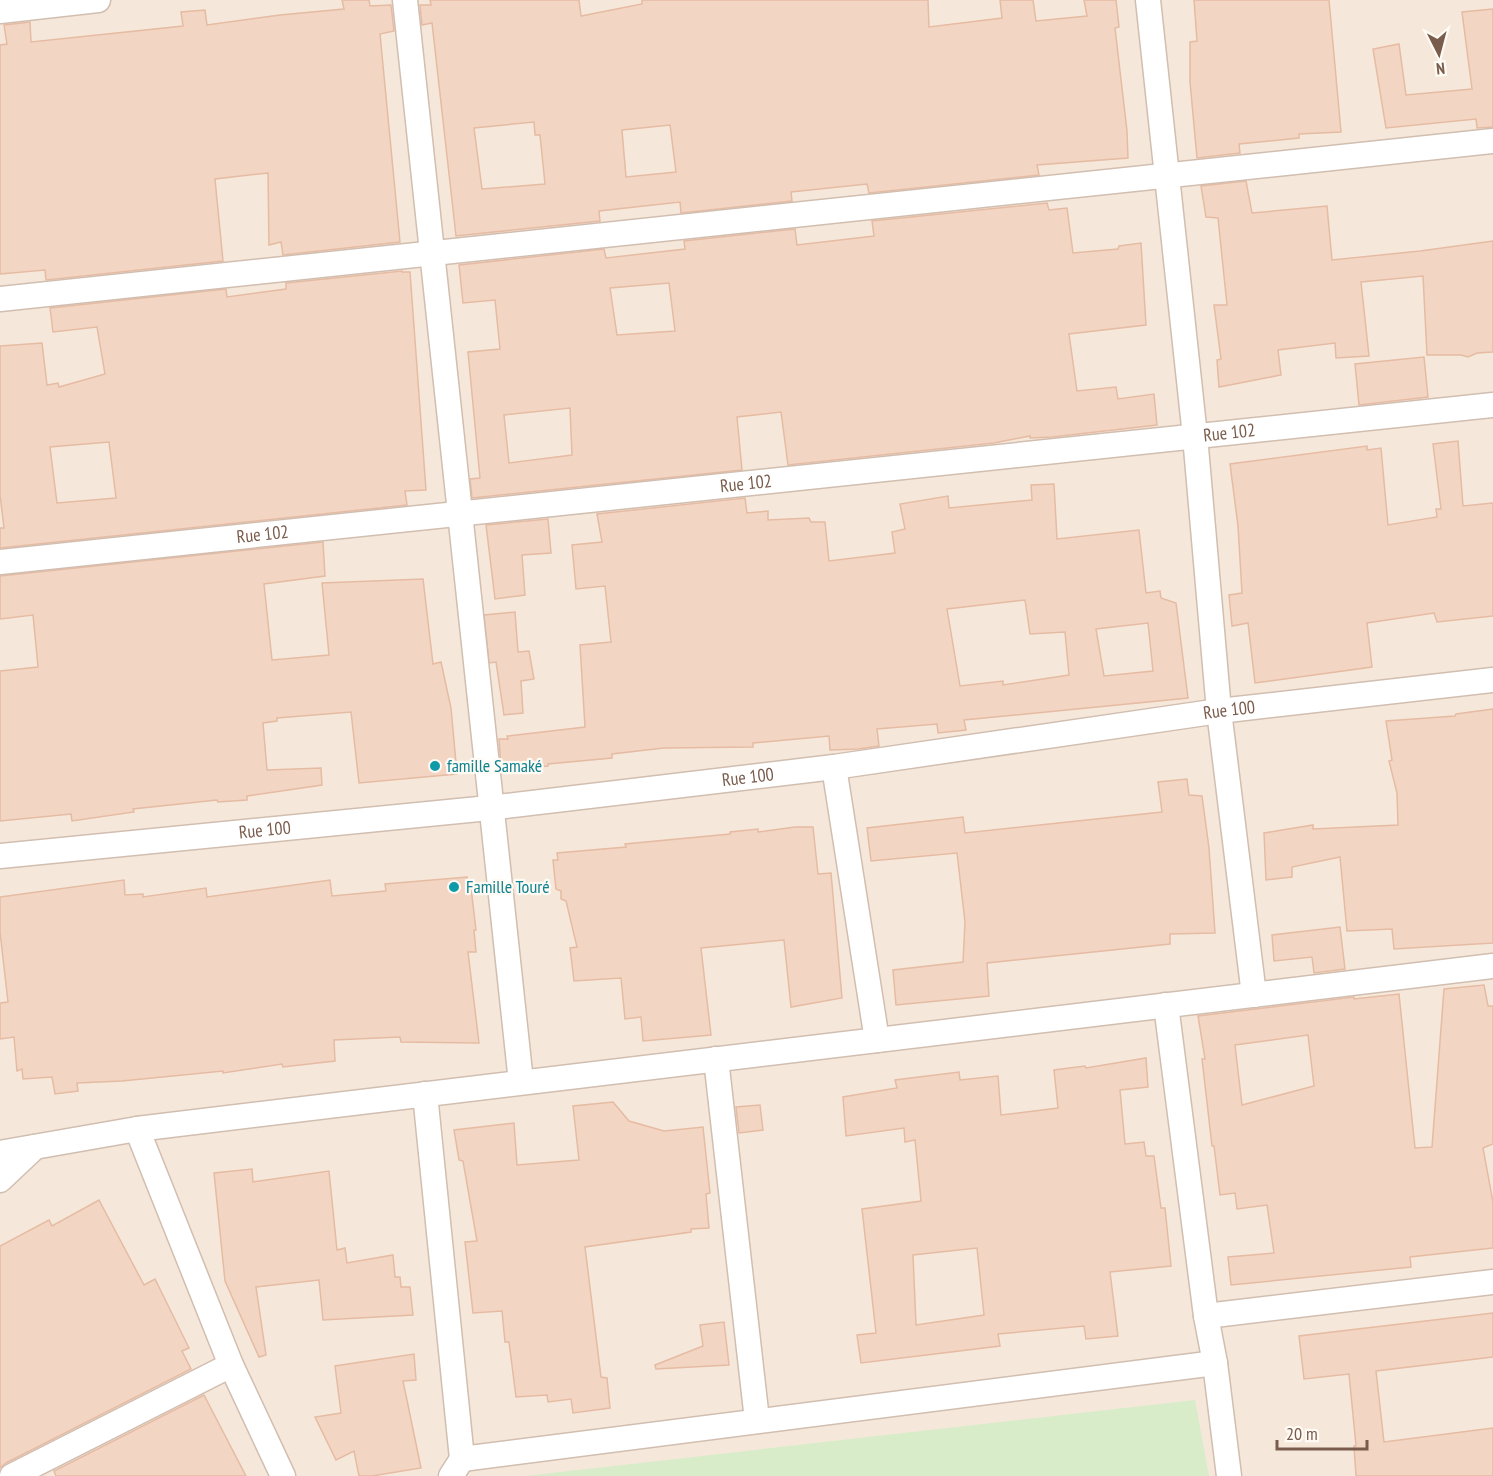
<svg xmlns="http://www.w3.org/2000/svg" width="1493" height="1476" viewBox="0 0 1493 1476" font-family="'PT Sans Narrow',sans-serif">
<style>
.residential{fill:#f5e8da}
.green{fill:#d8ecc9}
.building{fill:#f3d5c3;stroke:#e6bba3;stroke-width:1.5;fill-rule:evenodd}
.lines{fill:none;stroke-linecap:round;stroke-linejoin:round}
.minor-casing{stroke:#d1beb0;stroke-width:27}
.minor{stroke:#fff;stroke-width:24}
.culture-dot{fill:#0f9aa8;stroke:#fffaf3;stroke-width:2}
.labels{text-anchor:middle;stroke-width:4.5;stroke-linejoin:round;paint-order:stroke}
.street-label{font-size:18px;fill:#7a5c4d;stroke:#fffaf3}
.culture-label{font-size:18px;fill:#0d838f;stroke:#fffaf3;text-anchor:start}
</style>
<rect width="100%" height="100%" fill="#fdf6ec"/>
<rect class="residential" x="0" y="0" width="1493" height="1476"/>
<path class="green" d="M1195,1400L1209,1476H525Z"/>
<g class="building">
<path d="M342,0H369L370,6L391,5L394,31L380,34L400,242L283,255L281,242L269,245L268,173L215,179L223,261L46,280L45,270L0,274V45L7,44L4,25L30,22L31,42L183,26L181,12L205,10L207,25L280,15L344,9Z"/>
<path d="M430,0H579L581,16L642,4V0H928L929,27L1002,18L1000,0H1033L1036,21L1087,16L1084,0H1116L1119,27L1115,28L1127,131L1128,158L1037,165L1039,175L869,193L867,184L791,192L792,201L681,213L680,202L599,211L600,221L456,236L432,23L422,25L420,5H431ZM534,122L535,135H540L545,184L482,189L474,128ZM670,125L676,172L626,177L622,130Z"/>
<path d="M1194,0H1329L1341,132L1299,134V138L1239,144L1240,153L1197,158L1190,82V42L1197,41Z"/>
<path d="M1493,9V127L1477,128L1476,119L1386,128L1373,49L1399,44L1406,95L1472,89L1462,12Z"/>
<path d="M1246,181L1252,213L1327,206L1332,260L1420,251L1493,241V352L1477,353L1468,357L1461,355H1427L1423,276L1361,282L1369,356L1336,358L1335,343L1278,350L1281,375L1219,387L1217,360L1221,359L1214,305H1227L1218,218L1206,217L1201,186Z"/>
<path d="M1047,203L1049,210L1067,208L1073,253L1118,249L1119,246L1141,243L1146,325L1069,334L1077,391L1116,387L1118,399L1154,394L1157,425L1052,437L1030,438V436L994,443L788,465L781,412L737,417L742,470L472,498L470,479L480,478L468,352L500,349L495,300L463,303L459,265L604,249L606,258L685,249L684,241L795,229L797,245L874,236L872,221ZM669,283L675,331L617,335L610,288ZM570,408L572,455L509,463L504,415Z"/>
<path d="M402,271V272H410L426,490L405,491L407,505L0,548V528H4L0,495V346L42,343L47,385L58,383L59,387L105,374L97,327L53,332L50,308L226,289L227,297L286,289V283ZM109,442L116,498L57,503L50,447Z"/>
<path d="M1424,357L1428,397L1359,405L1355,364Z"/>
<path d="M1458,441L1463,506L1493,503V616L1437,622L1434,613L1367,623L1372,667L1255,683L1248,623L1232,626L1229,595L1242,593L1238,526L1230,464L1367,446V450L1381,448L1388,525L1437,517L1436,509H1441L1433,444Z"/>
<path d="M1054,484L1057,539L1139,530L1146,593L1160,591L1161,598L1176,603L1188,698L964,720L966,730L938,733L937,724L877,729L879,746L858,749L830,750L829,736L753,743V747L664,748L612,754V758L548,764V766L512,769V766L501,768L499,739H508L507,736L585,727L580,645L611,642L605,586L576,589L572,545L602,542L597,514L745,498L747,513L768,511V520L809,518L811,522H825L829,561L895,553L892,532L905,529L900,504L948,496L949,508L1032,500L1031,485ZM1025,600L1030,634L1065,632L1069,675L1003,685V681L960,686L947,609ZM1148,623L1153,671L1104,676L1096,629Z"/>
<path d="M548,519L551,553L522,555L525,595L495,599L486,525Z"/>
<path d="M323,542L325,576L264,584L272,660L329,655L322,583L423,579L433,664L441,662L451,708L457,774L359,783L351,712L277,718V721L263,723L267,770L321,768L322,785L247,796V800L218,802L217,800L133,809L134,812L72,821L71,814L0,821V671L38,667L33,615L0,619V576Z"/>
<path d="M515,612L518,652L529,651L534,679L521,681L523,713L504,715L496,662L489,663L484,615Z"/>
<path d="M1493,709V943L1394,949L1392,929L1347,931L1340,857L1292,867V877L1266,880L1264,833L1313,825V829L1398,825L1397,793L1389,761L1392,760L1386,721L1455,716L1456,714Z"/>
<path d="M1187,779L1189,795L1202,796L1209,848L1215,933L1170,934V944L987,963L989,996L896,1005L893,970L963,962L965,922L957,853L871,861L867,828L963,817L965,833L1162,812L1158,782Z"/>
<path d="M795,827H813L818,874L831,873L842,998L791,1007L784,940L701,948L711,1035L643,1041L641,1017L625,1019L621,978L574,981L570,948L577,947L566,901L561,899V891L556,889L553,860H558L557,853L626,847L625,844L730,834V832L758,829V832Z"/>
<path d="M467,877L468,888H471L476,930H474L476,952H468L479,1043L401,1042L400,1037L334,1040L335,1061L283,1067L282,1064L223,1073V1071L122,1081L77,1083L78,1091L55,1094L52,1077L23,1079L22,1069L17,1071L14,1037L0,1039V1003L8,1002L0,932V897L124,880L125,895L143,894V897L206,888L207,897L330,880L332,896L386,891L385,884Z"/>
<path d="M1340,927L1345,969L1314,973L1312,957L1274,961L1272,935Z"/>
<path d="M1484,985L1488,1006H1493V1144L1483,1148L1493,1202V1248L1410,1257L1411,1267L1231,1285L1228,1257L1274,1253L1267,1205L1237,1209L1235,1193L1220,1195L1214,1146H1212L1202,1059H1205L1198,1016L1354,997V999L1399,994L1415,1148L1432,1147L1444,989ZM1308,1035L1314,1086L1242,1105L1235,1045Z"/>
<path d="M1146,1058L1148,1087L1120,1090L1125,1144L1144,1142L1146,1156H1154L1161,1208H1165L1171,1266L1110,1272L1118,1336L1086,1339L1084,1326L998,1334L1000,1346L861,1363L857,1335L876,1333L862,1209L921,1201L915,1140L905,1142L904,1128L846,1136L843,1097L897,1088L895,1080L959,1072L960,1080L998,1076L1001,1115L1058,1108L1054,1070L1085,1066L1086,1068ZM977,1248L984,1315L916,1325L913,1255Z"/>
<path d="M613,1102L629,1121L664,1131L703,1127L710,1193L706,1194L709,1228L691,1229V1232L585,1247L601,1377L607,1378L610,1408L573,1413L571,1399L548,1402L547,1395L516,1397L509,1342H505L502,1311L473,1313L465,1242L477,1241L463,1161L459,1160L454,1130L514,1123L517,1165L579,1160L573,1106Z"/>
<path d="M760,1105L763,1130L739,1133L736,1107Z"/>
<path d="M252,1169L253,1182L329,1171L337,1250L345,1248L347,1263L393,1255L395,1277H400L401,1287H410L413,1315L323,1320L319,1280L256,1287L266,1355L259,1357L225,1281L214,1173Z"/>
<path d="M99,1200L144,1285L155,1279L189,1348L182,1351L191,1369L6,1463L0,1468V1246L49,1220L52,1226Z"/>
<path d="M1493,1313V1357L1376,1371L1384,1442L1493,1428V1476H1356L1354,1446H1356L1349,1374L1304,1379L1299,1336Z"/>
<path d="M724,1322L729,1365L656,1369L655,1365L703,1346L700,1325Z"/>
<path d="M414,1354L416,1380L403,1381L421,1468L372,1476H359L354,1451L336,1460L315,1417L341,1413L335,1366Z"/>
<path d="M204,1395L246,1476H56L54,1471Z"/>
</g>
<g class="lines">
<g class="minor-casing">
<g id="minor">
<path d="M405,0C444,361 479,722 521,1082"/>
<path d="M1148,0L1195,436L1219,711L1254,995"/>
<path d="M0,11L98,0"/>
<path d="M0,299L1493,141"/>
<path id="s1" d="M0,562L1493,405"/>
<path d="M834,767L877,1040"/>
<path id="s2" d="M0,856L489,808L834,767L1219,711L1493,680"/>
<path d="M1166,1005L1206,1316L1215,1363L1229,1476"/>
<path d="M716,1059L757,1420"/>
<path d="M425,1094L462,1459L451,1476"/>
<path d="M137,1129L231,1365L283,1476"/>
<path d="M0,1153L137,1129L1493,966"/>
<path d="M0,1180L35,1147"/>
<path d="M1206,1316L1493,1282"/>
<path d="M462,1459L1215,1363"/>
<path d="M12,1476L231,1365"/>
</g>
</g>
<use href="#minor" class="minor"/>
</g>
<g class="culture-dot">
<circle cx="435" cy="766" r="6"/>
<circle cx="454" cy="887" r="6"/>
</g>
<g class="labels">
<g class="street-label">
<text dy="6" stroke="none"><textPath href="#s1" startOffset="1236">Rue 102</textPath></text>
<text dy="6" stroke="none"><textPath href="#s1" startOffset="750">Rue 102</textPath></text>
<text dy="6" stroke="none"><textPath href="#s1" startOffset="264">Rue 102</textPath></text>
<text dy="6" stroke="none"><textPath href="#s2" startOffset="1238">Rue 100</textPath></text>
<text dy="6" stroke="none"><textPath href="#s2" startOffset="752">Rue 100</textPath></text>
<text dy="6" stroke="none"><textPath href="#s2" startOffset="266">Rue 100</textPath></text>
</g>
<g class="culture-label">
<text x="447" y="772">famille Samaké</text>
<text x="466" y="893">Famille Touré</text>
</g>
</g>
<g transform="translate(1439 54) rotate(174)" stroke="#fffaf3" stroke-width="4.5" paint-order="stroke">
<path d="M0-4.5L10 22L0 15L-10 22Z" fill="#7a5c4d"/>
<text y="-9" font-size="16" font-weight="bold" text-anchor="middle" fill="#7a5c4d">N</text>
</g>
<path d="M1277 1440v9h90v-9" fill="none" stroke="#7a5c4d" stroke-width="3"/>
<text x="1286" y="1440" font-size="18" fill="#7a5c4d" stroke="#fffaf3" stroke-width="4.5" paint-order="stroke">20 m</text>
</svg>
